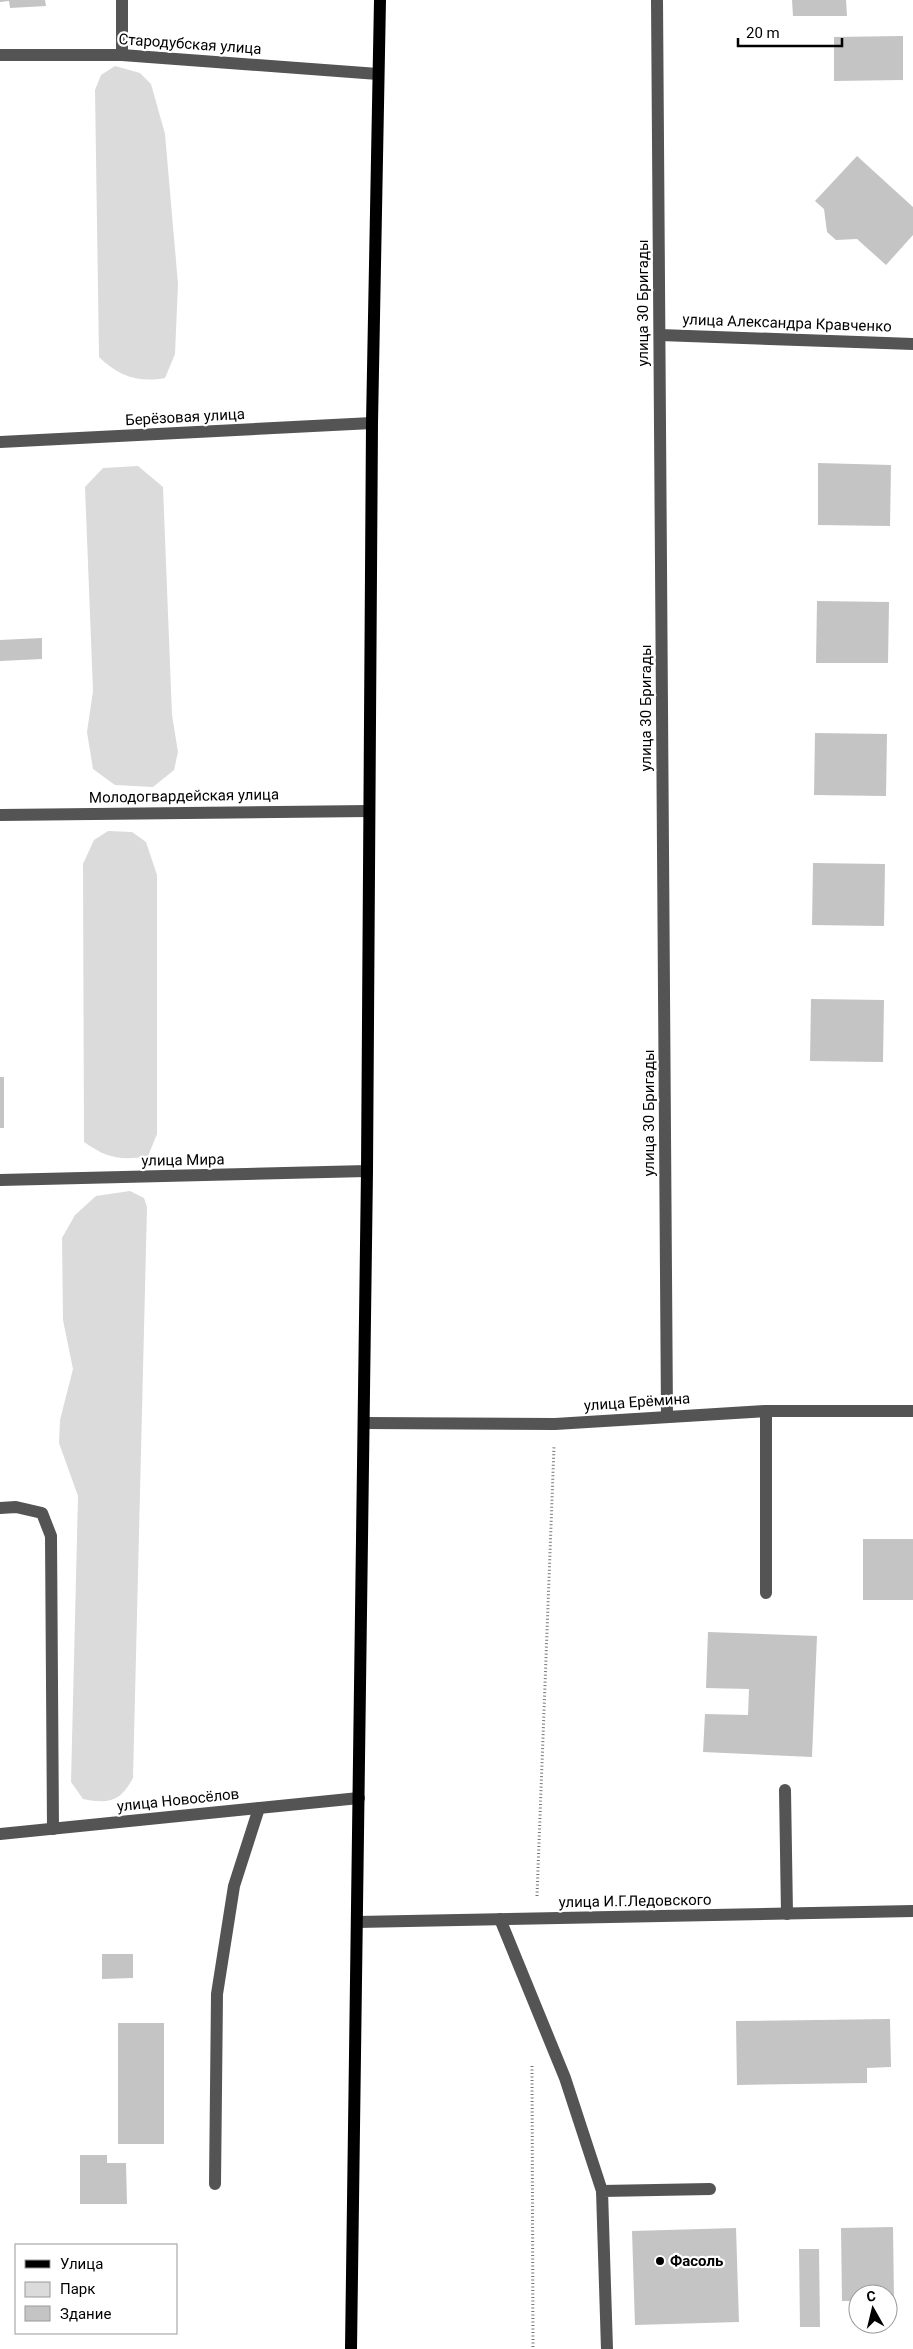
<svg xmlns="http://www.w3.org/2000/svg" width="913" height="2349" viewBox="0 0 913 2349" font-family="Roboto,sans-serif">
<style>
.green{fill:#dbdbdb}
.building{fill:#c4c4c4}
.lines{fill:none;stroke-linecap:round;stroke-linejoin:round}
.path{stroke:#767676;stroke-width:3;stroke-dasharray:1 2.5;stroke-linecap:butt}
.minor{stroke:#545454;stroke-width:12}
.major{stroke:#000;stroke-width:12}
.poi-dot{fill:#000;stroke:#fff;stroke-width:2}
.labels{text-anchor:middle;stroke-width:4.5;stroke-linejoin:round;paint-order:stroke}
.street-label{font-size:15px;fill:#000;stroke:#fff}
.poi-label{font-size:15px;font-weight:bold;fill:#000;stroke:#fff;text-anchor:start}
</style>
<rect width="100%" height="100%" fill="#fff"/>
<g class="green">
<path d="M115,66L140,73L151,84L165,134L178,284L175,354L165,378C139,383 118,376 99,357L95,90L101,75Z"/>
<path d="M138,466L163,487L172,715L178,752L174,770L153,787L115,785L93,769L87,732L93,691L85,487L103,468Z"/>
<path d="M108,831L132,832L146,842L157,875V1134L148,1156C120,1161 107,1158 84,1142L83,864L94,840Z"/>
<path d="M130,1191L144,1198L147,1207L133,1778C120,1802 109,1804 83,1799L71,1782L78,1496L59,1443L60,1420L73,1369L63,1320L62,1238L75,1215L96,1196Z"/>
</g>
<g class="building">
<path d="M0,0H45L46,6L10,8L9,1L0,2Z"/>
<path d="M792,0H846L847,16H793Z"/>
<path d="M903,36V80L834,81V37Z"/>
<path d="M857,156L913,207V235L886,265L857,239L836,240L827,232L824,209L815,201Z"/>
<path d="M818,463L891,465L890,526L818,525Z"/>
<path d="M817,601L889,602L888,663H816Z"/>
<path d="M42,638V659L0,661V640Z"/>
<path d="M815,733L887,734L886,796L814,795Z"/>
<path d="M813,863L885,864L884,926L812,925Z"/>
<path d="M811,999L884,1000L883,1062L810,1061Z"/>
<rect x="0" y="1077" width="4" height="51"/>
<rect x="863" y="1539" width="50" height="61"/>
<path d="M708,1632L817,1636L812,1757L703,1752L705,1714L748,1715L749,1689L706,1688Z"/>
<path d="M102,1954H133V1978L102,1979Z"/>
<path d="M890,2019L891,2067L867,2068V2083L737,2085L736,2021Z"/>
<rect x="118" y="2023" width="46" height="121"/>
<path d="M80,2155H107V2163H126L127,2204H80Z"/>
<path d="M893,2227L894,2300H888V2294H858V2301H842L841,2228Z"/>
<path d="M736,2228L739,2322L635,2325L632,2231Z"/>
<path d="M799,2249H819L820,2327H800Z"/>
</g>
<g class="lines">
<g class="path">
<path d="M537,1896L554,1447"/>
<path d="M532,2066L533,2349"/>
</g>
<g class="minor">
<path d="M122,0V55"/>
<path d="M657,0L667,1416"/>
<path d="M0,55H122L378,74"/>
<path d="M660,335L913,344"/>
<path d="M0,442L372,423"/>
<path d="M0,815L369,811"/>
<path d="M0,1180L367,1171"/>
<path d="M364,1423L555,1424L766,1411H913"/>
<path d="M0,1508L16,1507L42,1513L51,1536L53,1829"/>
<path d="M766,1593V1411"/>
<path d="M785,1790L787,1914"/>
<path d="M0,1834L359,1798"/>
<path d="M500,1919L565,2078L602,2191"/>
<path d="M357,1922L913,1911"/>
<path d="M215,2184L217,1994L234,1886L259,1808"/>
<path d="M607,2349L602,2191L710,2189"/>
</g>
<path class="major" d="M351,2349L367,1171L372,423L380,0"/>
</g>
<circle class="poi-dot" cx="660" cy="2261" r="5"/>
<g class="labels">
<g class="street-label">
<text transform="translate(190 44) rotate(4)" y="5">Стародубская улица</text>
<text transform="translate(643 303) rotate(-90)" y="5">улица 30 Бригады</text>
<text transform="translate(787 323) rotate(2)" y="5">улица Александра Кравченко</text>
<text transform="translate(185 417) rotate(-3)" y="5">Берёзовая улица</text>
<text transform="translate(646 708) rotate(-90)" y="5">улица 30 Бригады</text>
<text transform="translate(184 796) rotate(-1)" y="5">Молодогвардейская улица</text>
<text transform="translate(649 1113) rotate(-90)" y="5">улица 30 Бригады</text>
<text transform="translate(183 1160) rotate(-1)" y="5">улица Мира</text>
<text transform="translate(637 1402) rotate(-4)" y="5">улица Ерёмина</text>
<text transform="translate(178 1800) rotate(-6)" y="5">улица Новосёлов</text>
<text transform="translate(635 1901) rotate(-1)" y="5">улица И.Г.Ледовского</text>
</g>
<g class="poi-label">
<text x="670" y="2266">Фасоль</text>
</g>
</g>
<rect x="15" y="2244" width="162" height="90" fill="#ffffff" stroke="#999999"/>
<rect x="25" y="2260" width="25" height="8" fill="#000000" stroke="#999999"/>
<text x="60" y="2269" font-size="15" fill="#000000">Улица</text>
<rect x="25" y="2282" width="25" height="15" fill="#dbdbdb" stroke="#999999"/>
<text x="60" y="2294" font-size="15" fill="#000000">Парк</text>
<rect x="25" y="2306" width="25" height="15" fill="#c4c4c4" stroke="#999999"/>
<text x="60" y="2319" font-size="15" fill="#000000">Здание</text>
<g transform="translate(873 2309) rotate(352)"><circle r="24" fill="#ffffff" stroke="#999999"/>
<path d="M0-4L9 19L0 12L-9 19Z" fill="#000000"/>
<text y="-8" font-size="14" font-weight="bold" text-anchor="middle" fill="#000000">С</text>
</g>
<path d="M738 38v8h104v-8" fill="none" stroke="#000000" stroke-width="2.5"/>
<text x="746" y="38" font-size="15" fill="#000000" stroke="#ffffff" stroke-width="4" paint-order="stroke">20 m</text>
</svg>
